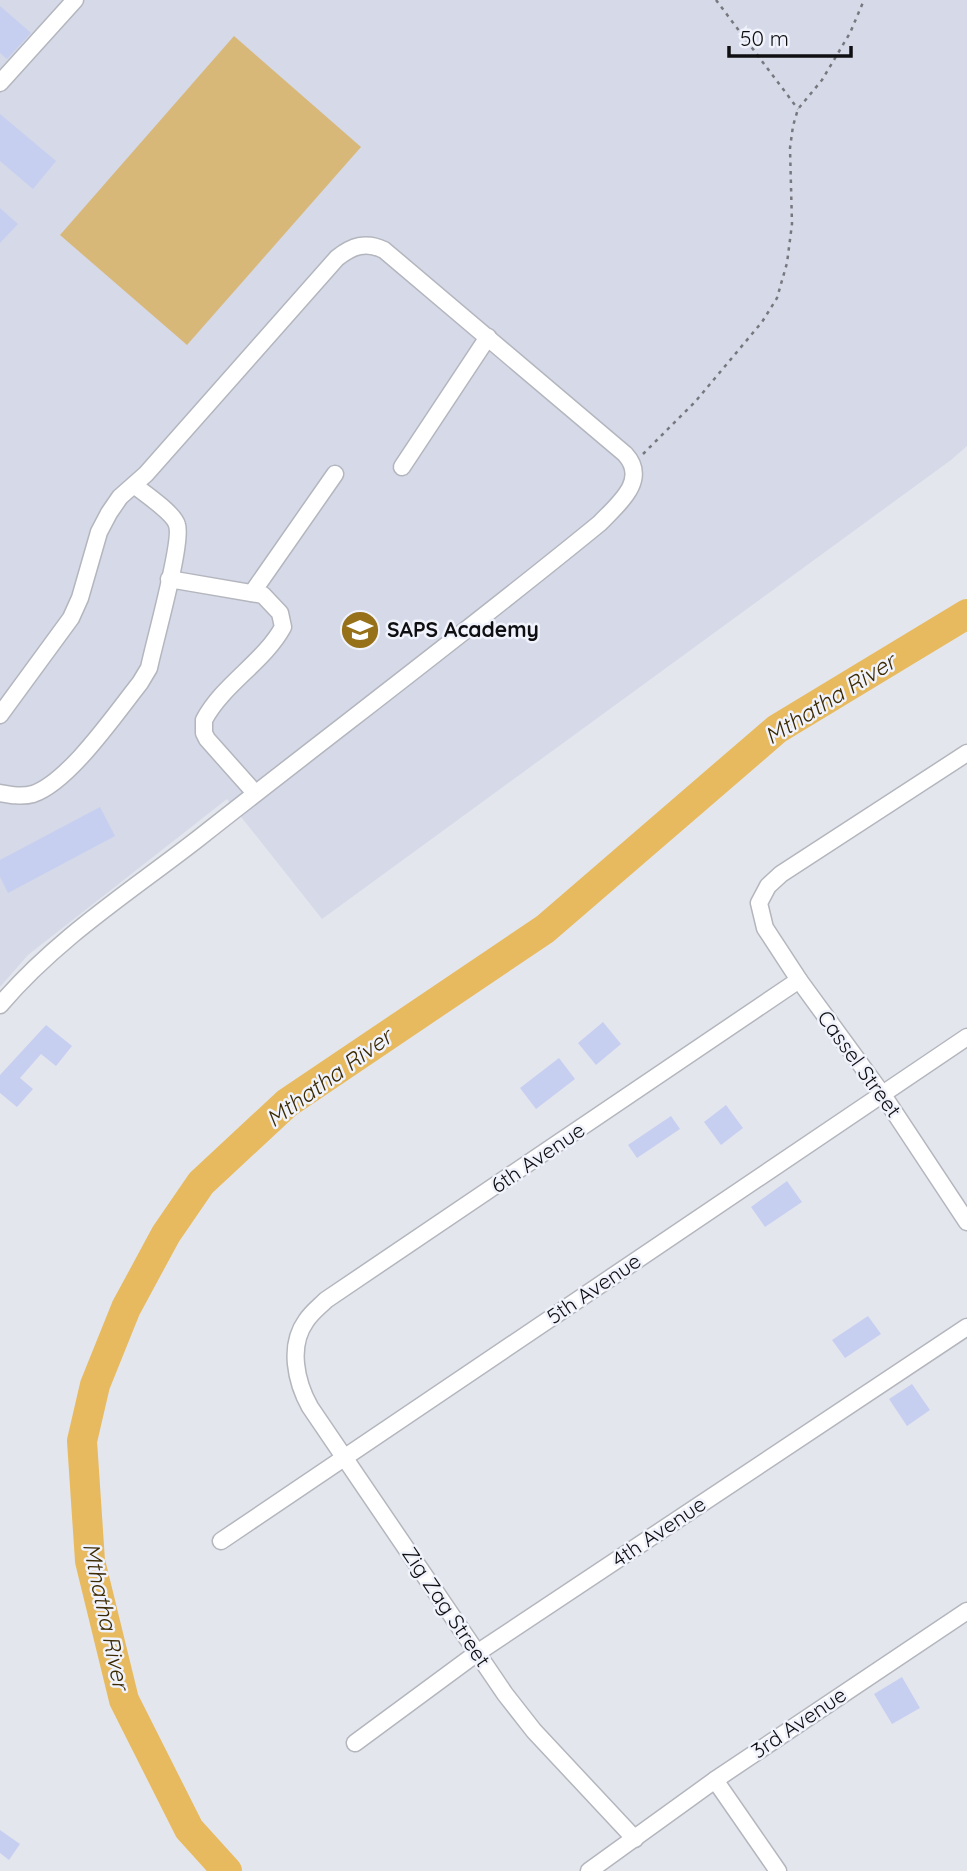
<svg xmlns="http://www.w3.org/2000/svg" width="967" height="1871" viewBox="0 0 967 1871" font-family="Quicksand,sans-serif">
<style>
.built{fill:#d5d9e8}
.green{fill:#d8b879}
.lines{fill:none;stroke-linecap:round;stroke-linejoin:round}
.river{stroke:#e7ba5f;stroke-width:30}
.building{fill:#c7cff1}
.minor-casing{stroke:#b4b6be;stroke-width:19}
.path{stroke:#77787e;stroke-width:2.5;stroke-dasharray:3.5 5;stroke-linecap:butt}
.minor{stroke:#fff;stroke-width:16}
.labels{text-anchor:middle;stroke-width:5;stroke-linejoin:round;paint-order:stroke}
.poi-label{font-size:21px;font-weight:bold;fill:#0f0f12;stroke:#f1f3fc;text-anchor:start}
.street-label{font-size:21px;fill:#0f0f12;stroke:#f1f3fc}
.water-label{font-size:23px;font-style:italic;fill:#3c2a01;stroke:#f1f3fc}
</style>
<rect width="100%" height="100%" fill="#e4e6ee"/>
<path class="built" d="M0,0H967V446L951,460L322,919L227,799L28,955L0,987Z"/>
<path class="green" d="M234,36L361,147L187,345L60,235Z"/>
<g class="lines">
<path class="river" d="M227,1871L189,1829L124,1700L90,1561L82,1441L95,1385L126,1308L166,1234L201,1183L287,1103L545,929L777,729L967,614"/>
</g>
<g class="building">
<path d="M0,6L31,33L7,59L0,53Z"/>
<path d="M0,114L56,161L33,189L0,161Z"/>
<path d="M0,208L18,224L0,243Z"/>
<path d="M100,807L115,836L8,893L0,877V860Z"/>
<path d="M603,1022L621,1044L596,1065L578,1043Z"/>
<path d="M46,1025L72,1046L56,1066L41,1054L20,1078L33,1089L17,1107L0,1093V1075Z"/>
<path d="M559,1058L575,1079L536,1109L520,1088Z"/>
<path d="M726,1105L743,1128L721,1145L704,1122Z"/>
<path d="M671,1116L680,1129L637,1158L628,1145Z"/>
<path d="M787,1181L802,1202L765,1227L751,1207Z"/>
<path d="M868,1316L881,1334L845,1358L832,1340Z"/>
<path d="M912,1384L930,1410L907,1426L889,1399Z"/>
<path d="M902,1677L920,1708L892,1724L874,1694Z"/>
<path d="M0,1830L20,1844L9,1860L0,1853Z"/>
</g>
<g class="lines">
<g class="minor-casing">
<g id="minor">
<path d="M0,83L75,0"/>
<path d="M402,467L488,337"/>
<path d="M169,579L263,595L280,613L283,627C264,662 223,684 204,720V733L207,739L255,793"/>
<path d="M252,593L335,474"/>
<path d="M0,715L71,618L80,598L99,532L109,513L120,497L146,474L337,258C352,246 366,241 384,250L625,454C649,480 618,504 600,523C468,631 332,733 199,838C131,891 57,938 0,1005"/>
<path d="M967,753L781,874L768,886L759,903L765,928L799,980L883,1095L967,1222"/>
<path d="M0,793C11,795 22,797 33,794C69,782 116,713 140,683L149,668C154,643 183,542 177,525C174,513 144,493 134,485"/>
<path d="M221,1541L967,1037"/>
<path d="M355,1743L477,1653L967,1327"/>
<path d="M715,1780L778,1871"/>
<path d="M635,1839L534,1731L505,1694L310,1407C296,1382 288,1346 306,1321C311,1313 319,1307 326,1300L799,980"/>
<path d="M589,1871L715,1780L967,1611"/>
</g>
</g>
<g class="path">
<path d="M716,0L798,109"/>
<path d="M643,454L695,402L762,322L777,298L787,263L792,224L790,148L793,126L798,109L822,80L850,33L864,0"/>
</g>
<use href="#minor" class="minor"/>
</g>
<defs>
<g id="university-disc" transform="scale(2.0125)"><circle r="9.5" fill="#96711a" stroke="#f1f3fc"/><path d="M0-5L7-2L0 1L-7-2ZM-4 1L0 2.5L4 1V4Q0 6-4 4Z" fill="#fff"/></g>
</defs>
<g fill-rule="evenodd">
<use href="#university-disc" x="360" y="630"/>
</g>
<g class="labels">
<g class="poi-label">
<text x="387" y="637">SAPS Academy</text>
</g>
<g class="street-label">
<text transform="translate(859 1064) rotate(54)" y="7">Cassel Street</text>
<text transform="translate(538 1158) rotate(-34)" y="7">6th Avenue</text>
<text transform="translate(594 1289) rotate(-34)" y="7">5th Avenue</text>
<text transform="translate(659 1532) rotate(-34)" y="7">4th Avenue</text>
<text transform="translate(446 1607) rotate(56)" y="7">Zig Zag Street</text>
<text transform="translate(799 1723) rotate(-34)" y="7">3rd Avenue</text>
</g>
<g class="water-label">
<text transform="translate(830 699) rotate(-32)" y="8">Mthatha River</text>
<text transform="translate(329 1078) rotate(-36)" y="8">Mthatha River</text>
<text transform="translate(106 1616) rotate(78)" y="8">Mthatha River</text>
</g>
</g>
<path d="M729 46v10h122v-10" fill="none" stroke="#0f0f12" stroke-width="3.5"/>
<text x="740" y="46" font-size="21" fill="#0f0f12" stroke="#f1f3fc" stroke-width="5" paint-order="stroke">50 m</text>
</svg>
